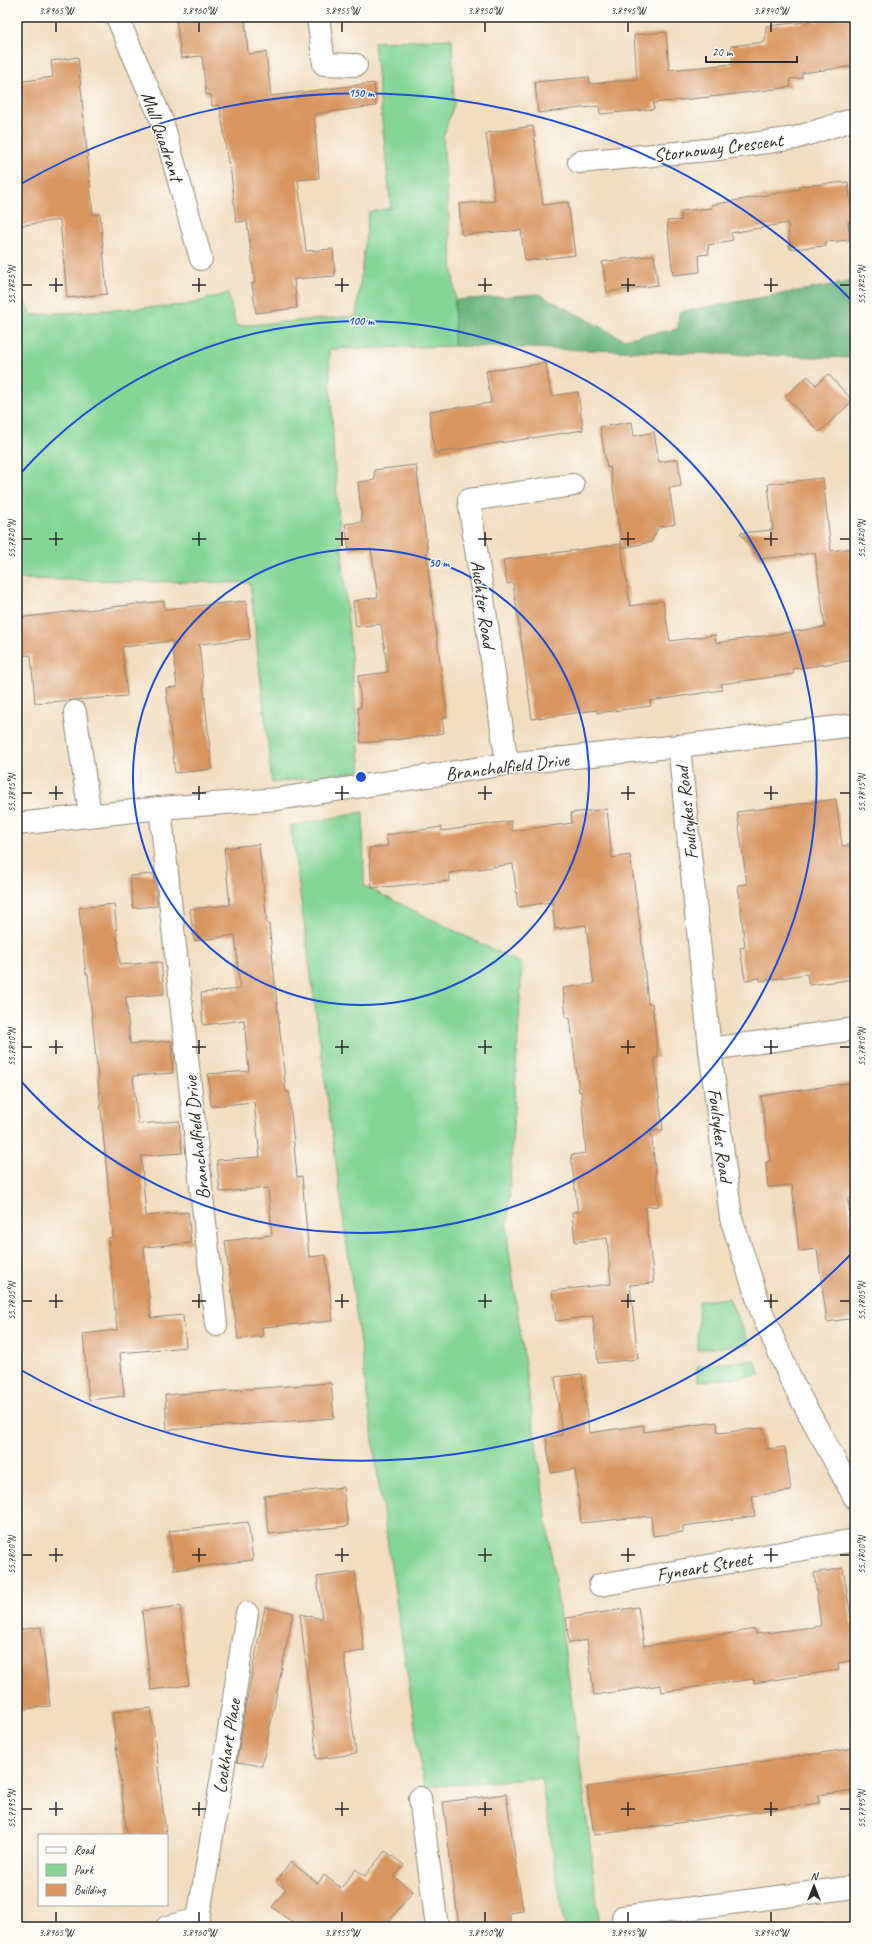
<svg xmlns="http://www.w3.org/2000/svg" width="872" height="1944" viewBox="0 0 872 1944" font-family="Caveat,sans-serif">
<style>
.green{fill:#85d595;stroke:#588060}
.forest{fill:#6cb67e;stroke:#4c7054}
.building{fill:#d89561}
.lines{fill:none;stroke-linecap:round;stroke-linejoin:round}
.minor-casing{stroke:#8e8475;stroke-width:24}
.minor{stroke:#fff;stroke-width:22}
.ticks{fill:none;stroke:#2b2b2b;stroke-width:1.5}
.ring{fill:none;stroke:#1d4ed8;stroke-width:2}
.labels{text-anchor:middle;stroke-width:3;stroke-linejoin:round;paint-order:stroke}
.street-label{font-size:19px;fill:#2b2b2b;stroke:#fdfcf7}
.centre{fill:#1d4ed8;stroke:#fdfcf7;stroke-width:2}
.ring-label{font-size:12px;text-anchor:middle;font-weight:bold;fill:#1d4ed8;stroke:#fdfcf7;stroke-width:3;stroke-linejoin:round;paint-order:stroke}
.neatline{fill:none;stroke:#2b2b2b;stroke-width:1.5}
.ticks-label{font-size:10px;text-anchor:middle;fill:#2b2b2b}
</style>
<rect width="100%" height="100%" fill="#fdfcf7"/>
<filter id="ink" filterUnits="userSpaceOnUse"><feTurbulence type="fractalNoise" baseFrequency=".025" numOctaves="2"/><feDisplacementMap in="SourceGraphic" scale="8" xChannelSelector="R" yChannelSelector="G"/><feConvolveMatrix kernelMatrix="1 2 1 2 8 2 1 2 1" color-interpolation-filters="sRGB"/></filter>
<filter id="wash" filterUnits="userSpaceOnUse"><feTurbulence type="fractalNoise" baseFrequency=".012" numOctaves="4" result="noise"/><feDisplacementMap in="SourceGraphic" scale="16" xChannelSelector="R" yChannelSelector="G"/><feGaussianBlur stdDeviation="0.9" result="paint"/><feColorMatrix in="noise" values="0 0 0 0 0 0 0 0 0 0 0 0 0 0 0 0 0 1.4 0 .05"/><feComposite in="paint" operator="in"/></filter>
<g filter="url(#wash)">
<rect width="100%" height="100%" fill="#f2ddbf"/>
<g class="green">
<path d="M452,39L454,104L443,137L455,300L454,346L329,349L334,460L361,771L272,783L250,583L17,579V286L31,315L187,305L228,293L236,326L356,316L369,212L391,208L374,42Z"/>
<path d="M363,812L364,886L522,964L507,1236L578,1745L600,1927H565L541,1778L424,1787L379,1485L291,826Z"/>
<path d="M729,1298L749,1344L697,1350L699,1301Z"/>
<path d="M754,1360L761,1375L697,1382V1366Z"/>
</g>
<path class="forest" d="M855,281V358L454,346L455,300L539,294L623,339L678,329L679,312Z"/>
<g id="blocks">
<g class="building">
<path d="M176,17H245L248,54L266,52L271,96L374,83L376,106L314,114L319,178L298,180L306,251L333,249L335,276L294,279L297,308L256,313L252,283H255L247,221L236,222L230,163H228L220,105L212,106L211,95H206L202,56L181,58Z"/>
<path d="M855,17V66L802,73V78L790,79L791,87L719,96L653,103L654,109L600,114L599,106L538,113L535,82L589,77L590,84L637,79L634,35L666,32L669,70L733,64L731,46L765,42L766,26Z"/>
<path d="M78,57L93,215L100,214L107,294L67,298L60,220L17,226V82L53,77L51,61Z"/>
<path d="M533,126L543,205L568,202L575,255L525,261L521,230L462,235L459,204L495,201L486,133Z"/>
<path d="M848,182L853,221L848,222L850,240L826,242V246L790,249L788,223L731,233L733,240L708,245L709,254L699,255L700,272L673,275L667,221L681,220V211L712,208L711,205L800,189L799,186Z"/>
<path d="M654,255L658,285L607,292L602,262Z"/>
<path d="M546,363L551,396L578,392L583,430L435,453L429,411L491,403L486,371Z"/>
<path d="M828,374L853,401L819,432L785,396L808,376L816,385Z"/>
<path d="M632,422L634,436L654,432L659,462L678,459L681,486L669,488L675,524L659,527L651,542L622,548L610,467L607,468L600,427Z"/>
<path d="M416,465L428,553H426L447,717L442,718L444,733L402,739L361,743L358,708L361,707L358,676L388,672L381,624L356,627L353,601L378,597L371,549L349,551L345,524L362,522L358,482L375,480L374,470Z"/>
<path d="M823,478L831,551L854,548L855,660L793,669L794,674L721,684L722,690L650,701L651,706L597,713V710L532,719L513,583L507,584L503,560L621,544L630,606L663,601L670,641L715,635L716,643L825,627L815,553L760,559L740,533L773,530L768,484Z"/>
<path d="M164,601L165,609L246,601L250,639L199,644L212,769L175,773L166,688L177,687L172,641L122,647L127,696L35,703L31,655L17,656V618Z"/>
<path d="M836,799L842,846L855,844V979L809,985L807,974L760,981V978L745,980L740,948L745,947L738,885L747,884L737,812Z"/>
<path d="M607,809L612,858L630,855L640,925L648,1004L652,1003L658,1058H654L663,1130L651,1131L659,1206L645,1207L654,1283L630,1285L638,1359L598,1363L593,1316L556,1321L552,1291L611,1284L607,1238L575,1242L572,1212H578L571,1155L586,1153L581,1091L579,1092L570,1018H566L563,988L594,984L586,925L555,929L552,902L518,907L513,864L449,873L450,881L372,888L369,848L388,846L386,835L441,827L442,831L511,821L512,831L572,823L571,813Z"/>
<path d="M259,844L267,924H269L286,1092H289L297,1177L302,1176L309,1257L326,1255L333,1321L262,1327L263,1336L238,1339L225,1241L272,1235L268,1188L220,1192L217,1160L260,1157L254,1102L211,1106L208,1074L249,1071L244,1020L203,1025L201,993L240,989L235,935L194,941L190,909L230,905L224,848Z"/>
<path d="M154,874L157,906L133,908L130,876Z"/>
<path d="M114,904L120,965L161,962L164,994L126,997L130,1044L171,1041L173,1073L133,1076L138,1124L179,1121L182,1153L141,1156L146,1216L188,1212L191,1243L144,1247L151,1318L183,1315L186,1347L120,1353L124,1396L89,1400L83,1334L117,1330L108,1238L113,1237L88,974H86L79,908Z"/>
<path d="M855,1082V1134H849L855,1198L848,1199L855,1257V1318L827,1322L817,1249L799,1251L792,1185L768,1187L766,1162L770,1161L761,1096Z"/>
<path d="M582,1374L589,1433L643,1425L644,1432L717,1422L718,1433L763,1428L766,1449L785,1447L791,1491L752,1496L755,1516L683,1526V1532L653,1536L651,1516L581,1523L575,1469L551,1473L546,1437L562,1435L555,1377Z"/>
<path d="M331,1383L334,1418L167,1430L165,1395Z"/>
<path d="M343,1487L348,1526L269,1534L264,1496Z"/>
<path d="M248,1522L253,1560L174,1570L169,1531Z"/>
<path d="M843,1568L852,1624H855V1660L838,1663L839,1670L754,1683L753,1679L662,1692L661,1685L594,1695L587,1640L569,1643L566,1618L638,1607L644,1646L692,1640L755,1629L756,1634L821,1626L814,1573Z"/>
<path d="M355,1572L364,1651L344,1654L356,1754L317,1759L300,1614L322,1619L317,1577Z"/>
<path d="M180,1606L189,1685L151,1690L142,1611Z"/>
<path d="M265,1607L293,1613L262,1766L237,1762L245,1709Z"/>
<path d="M41,1627L50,1706L17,1710V1630Z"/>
<path d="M151,1708L166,1835H127L112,1712Z"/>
<path d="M855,1748V1790L818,1795L819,1803L594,1835L587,1787Z"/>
<path d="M506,1794L523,1911L509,1913L511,1925L494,1927H459L443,1802Z"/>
<path d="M385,1851L404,1865L394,1877L413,1891L385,1927H298L272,1907L286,1889L276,1882L291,1862L318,1883L324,1875L341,1888L356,1869L365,1876Z"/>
</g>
</g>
</g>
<g filter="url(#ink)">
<use href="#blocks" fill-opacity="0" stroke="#8e8475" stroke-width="1"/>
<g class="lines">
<g class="minor-casing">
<g id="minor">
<path d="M117,17L162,121L201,259"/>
<path d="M318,17L324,64L356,65"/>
<path d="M579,162L718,149L795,138L855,119"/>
<path d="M75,712L90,815"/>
<path d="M679,746L710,1049L731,1218L762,1313L792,1382L855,1498"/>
<path d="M507,764L469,500L573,485"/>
<path d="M160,808L216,1325"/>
<path d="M17,824L160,808L278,799L507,764L679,746L855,725"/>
<path d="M710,1049L855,1029"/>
<path d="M600,1585L855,1540"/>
<path d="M420,1798L437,1927"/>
<path d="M623,1917L855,1887"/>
<path d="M167,1927L198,1919L223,1770L247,1613"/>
</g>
</g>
<use href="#minor" class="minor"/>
</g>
</g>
<path class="ticks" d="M56,22V32M199,22V32M342,22V32M485,22V32M628,22V32M771,22V32M56,278V292M199,278V292M342,278V292M485,278V292M628,278V292M771,278V292M22,285H32M49,285H63M192,285H206M335,285H349M478,285H492M621,285H635M764,285H778M840,285H850M56,532V546M199,532V546M342,532V546M485,532V546M628,532V546M771,532V546M22,539H32M49,539H63M192,539H206M335,539H349M478,539H492M621,539H635M764,539H778M840,539H850M56,786V800M199,786V800M342,786V800M485,786V800M628,786V800M771,786V800M22,793H32M49,793H63M192,793H206M335,793H349M478,793H492M621,793H635M764,793H778M840,793H850M56,1040V1054M199,1040V1054M342,1040V1054M485,1040V1054M628,1040V1054M771,1040V1054M22,1047H32M49,1047H63M192,1047H206M335,1047H349M478,1047H492M621,1047H635M764,1047H778M840,1047H850M56,1294V1308M199,1294V1308M342,1294V1308M485,1294V1308M628,1294V1308M771,1294V1308M22,1301H32M49,1301H63M192,1301H206M335,1301H349M478,1301H492M621,1301H635M764,1301H778M840,1301H850M56,1548V1562M199,1548V1562M342,1548V1562M485,1548V1562M628,1548V1562M771,1548V1562M22,1555H32M49,1555H63M192,1555H206M335,1555H349M478,1555H492M621,1555H635M764,1555H778M840,1555H850M56,1802V1816M199,1802V1816M342,1802V1816M485,1802V1816M628,1802V1816M771,1802V1816M22,1809H32M49,1809H63M192,1809H206M335,1809H349M478,1809H492M621,1809H635M764,1809H778M840,1809H850M56,1912V1922M199,1912V1922M342,1912V1922M485,1912V1922M628,1912V1922M771,1912V1922"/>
<g class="ring">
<circle cx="361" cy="777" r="228"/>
<path d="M19 475A456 456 0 1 1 19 1079"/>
<path d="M853 1252A684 684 0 0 1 19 1369M19 185A684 684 0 0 1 853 302"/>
</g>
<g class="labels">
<g class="street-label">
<text transform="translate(163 136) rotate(71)" y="7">Mull Quadrant</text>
<text transform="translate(718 147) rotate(-7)" y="7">Stornoway Crescent</text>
<text transform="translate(484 604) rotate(82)" y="7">Auchter Road</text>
<text transform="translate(507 766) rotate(-7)" y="7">Branchalfield Drive</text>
<text transform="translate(686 813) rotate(-96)" y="7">Foulsykes Road</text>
<text transform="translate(721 1135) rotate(83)" y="7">Foulsykes Road</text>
<text transform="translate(196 1138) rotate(-96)" y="7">Branchalfield Drive</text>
<text transform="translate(704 1566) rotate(-10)" y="7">Fyneart Street</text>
<text transform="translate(226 1746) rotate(-81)" y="7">Lockhart Place</text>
</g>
</g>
<circle cx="361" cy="777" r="6" class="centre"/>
<g class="ring-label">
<text x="361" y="97">150 m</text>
<text x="361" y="325">100 m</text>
<text x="439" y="567">50 m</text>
</g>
<rect width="872" height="1944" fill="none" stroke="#fdfcf7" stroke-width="44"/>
<rect x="38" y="1834" width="130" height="72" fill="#fdfcf7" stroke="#a9a8a5"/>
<rect x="46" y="1847" width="20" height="6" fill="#ffffff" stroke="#a9a8a5"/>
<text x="74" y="1854" font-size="12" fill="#2b2b2b">Road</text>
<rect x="46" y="1864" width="20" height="12" fill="#85d595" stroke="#a9a8a5"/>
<text x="74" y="1874" font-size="12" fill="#2b2b2b">Park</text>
<rect x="46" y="1884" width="20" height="12" fill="#d89561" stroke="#a9a8a5"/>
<text x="74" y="1894" font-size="12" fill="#2b2b2b">Building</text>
<g transform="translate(814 1886)" stroke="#fdfcf7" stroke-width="3" paint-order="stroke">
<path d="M0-3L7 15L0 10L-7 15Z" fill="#2b2b2b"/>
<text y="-6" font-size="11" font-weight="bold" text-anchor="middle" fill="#2b2b2b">N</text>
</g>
<path d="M706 56v6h91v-6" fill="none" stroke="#2b2b2b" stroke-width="2"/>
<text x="712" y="56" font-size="12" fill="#2b2b2b" stroke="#fdfcf7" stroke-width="3" paint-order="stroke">20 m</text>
<rect x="22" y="22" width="828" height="1900" class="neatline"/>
<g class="ticks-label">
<text x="56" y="14">3.8965°W</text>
<text x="199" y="14">3.8960°W</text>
<text x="342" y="14">3.8955°W</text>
<text x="485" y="14">3.8950°W</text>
<text x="628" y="14">3.8945°W</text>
<text x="771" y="14">3.8940°W</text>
<text transform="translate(11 285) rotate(-90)" y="4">55.7825°N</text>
<text transform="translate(861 285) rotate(-90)" y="4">55.7825°N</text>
<text transform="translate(11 539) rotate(-90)" y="4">55.7820°N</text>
<text transform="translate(861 539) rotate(-90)" y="4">55.7820°N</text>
<text transform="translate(11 793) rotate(-90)" y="4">55.7815°N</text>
<text transform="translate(861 793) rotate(-90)" y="4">55.7815°N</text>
<text transform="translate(11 1047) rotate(-90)" y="4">55.7810°N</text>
<text transform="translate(861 1047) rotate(-90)" y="4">55.7810°N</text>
<text transform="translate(11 1301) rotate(-90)" y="4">55.7805°N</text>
<text transform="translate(861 1301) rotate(-90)" y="4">55.7805°N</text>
<text transform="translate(11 1555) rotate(-90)" y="4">55.7800°N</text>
<text transform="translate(861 1555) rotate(-90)" y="4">55.7800°N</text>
<text transform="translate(11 1809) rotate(-90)" y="4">55.7795°N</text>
<text transform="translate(861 1809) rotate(-90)" y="4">55.7795°N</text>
<text x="56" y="1936">3.8965°W</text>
<text x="199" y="1936">3.8960°W</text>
<text x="342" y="1936">3.8955°W</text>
<text x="485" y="1936">3.8950°W</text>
<text x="628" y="1936">3.8945°W</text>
<text x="771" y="1936">3.8940°W</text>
</g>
</svg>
